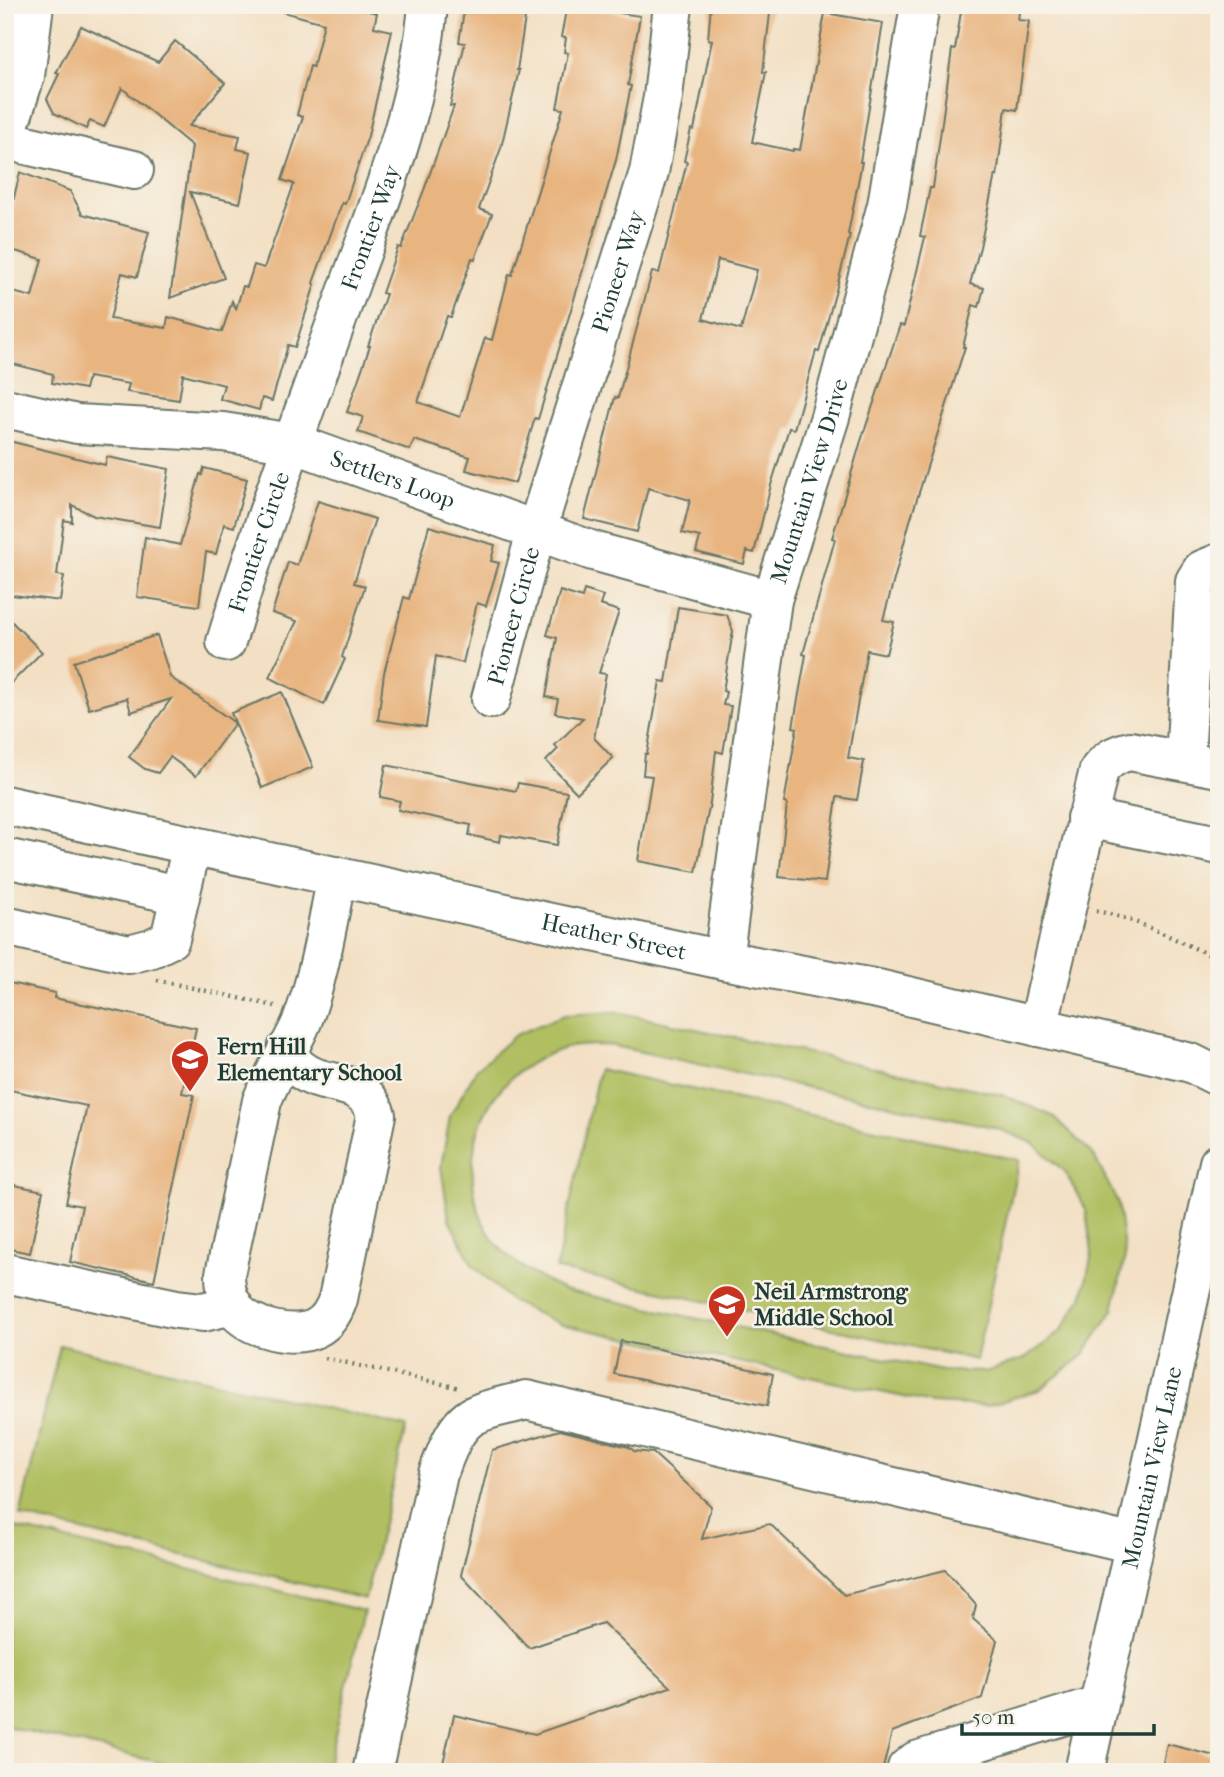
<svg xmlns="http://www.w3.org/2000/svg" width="1224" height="1777" viewBox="0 0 1224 1777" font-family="'IM FELL French Canon',serif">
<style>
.green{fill:#b1bf62;stroke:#687e4b;stroke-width:2;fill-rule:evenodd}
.building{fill:#e8b47f;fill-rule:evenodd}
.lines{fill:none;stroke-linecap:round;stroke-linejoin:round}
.minor-casing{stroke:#697666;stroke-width:42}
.path{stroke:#697666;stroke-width:4.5;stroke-dasharray:2 5;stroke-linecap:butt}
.minor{stroke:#fff;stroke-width:38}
.labels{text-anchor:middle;stroke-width:5;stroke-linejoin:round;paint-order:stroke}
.street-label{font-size:23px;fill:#1f3d34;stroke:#f7f3e8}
.poi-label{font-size:23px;font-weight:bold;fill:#1f3d34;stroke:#f7f3e8;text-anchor:start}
</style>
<rect width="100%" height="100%" fill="#f7f3e8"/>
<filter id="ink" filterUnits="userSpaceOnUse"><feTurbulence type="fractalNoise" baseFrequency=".0143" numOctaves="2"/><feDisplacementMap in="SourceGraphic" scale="14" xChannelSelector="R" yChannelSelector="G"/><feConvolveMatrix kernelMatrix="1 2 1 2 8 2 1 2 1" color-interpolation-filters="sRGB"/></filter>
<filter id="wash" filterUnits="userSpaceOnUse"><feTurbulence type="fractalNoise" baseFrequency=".00686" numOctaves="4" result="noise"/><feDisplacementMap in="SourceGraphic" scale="28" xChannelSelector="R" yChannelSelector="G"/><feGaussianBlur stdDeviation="1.57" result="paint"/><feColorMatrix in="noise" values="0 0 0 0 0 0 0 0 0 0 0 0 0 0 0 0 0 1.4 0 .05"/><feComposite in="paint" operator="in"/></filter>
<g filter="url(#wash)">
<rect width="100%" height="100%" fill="#f3e0c4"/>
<g class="green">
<path d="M617,1012L1003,1095L1053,1116L1093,1154L1118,1203L1125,1257L1113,1310L1083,1356L1039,1390L987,1406L932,1403L560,1324L512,1302L473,1266L449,1219L441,1167L450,1116L476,1070L515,1035L564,1015ZM609,1045L993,1127L1033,1143L1065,1172L1086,1210L1092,1253L1083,1295L1060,1332L1026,1358L985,1372L942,1371L564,1290C539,1278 517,1267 498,1246C463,1205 465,1132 499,1091C515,1071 541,1055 566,1048C579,1044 595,1046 609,1045Z"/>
<path d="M599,1069L1019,1160L976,1360L556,1269Z"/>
<path d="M60,1345L406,1427L365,1599L20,1516Z"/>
<path d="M12,1527L364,1611L326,1772H200L5,1726V1555Z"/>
</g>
<g id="blocks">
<g class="building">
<path d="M284,5H343L377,13L374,27L392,31L368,136L345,204L342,203L313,283L315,284L295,347L288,345L272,401L262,398L259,410L220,399L224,385L183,374L179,400L127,392L129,384L88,377L85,389L52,383L53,374L5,362V290L32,297L42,259L5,248V235L20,172L70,191L82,214L149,232L137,277L122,273L110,319L166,328L168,317L222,332L232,301L236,309L243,286L247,287L254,265L264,268L294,184L282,180L303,117L297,115L310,66L313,67L324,23L283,12Z"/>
<path d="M465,5H527L517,70H519L501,148L479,209L492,214L475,259L472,258L451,317L447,316L418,402L460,417L485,338L492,340L509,274L512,275L563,109L557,108L568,53L564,52L566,38L561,37L567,5L640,16L628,85L631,86L616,160L538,419L535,418L515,483L466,470L470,457L414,440L410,450L358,432L363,417L347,412L370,346H368L386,294L382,293L398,247L401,248L424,190L454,106H450L465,43L459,42Z"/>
<path d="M711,5H771L763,72H766L752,142L793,151V149L800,150L825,13L883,23L860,162H862L848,234L850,235L838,283L819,352L816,351L794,429L789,428L771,485L754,553L747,551L744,564L696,552L700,537L682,533L690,500L648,488L637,532L584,519L615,397L618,398L652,272L659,273L687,162L684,161L691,129L694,130L712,40L708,39ZM718,260L757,270L741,330L703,319Z"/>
<path d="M962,5H1020L1018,20L1029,21L1017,110L1006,108L997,176L995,175L980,247L970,284L984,288L979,307L973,305L963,347H965L910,521L883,620L894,622L886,654L867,650L848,758L864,761L857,800L837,797L825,882L779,877L787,804L784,803L797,728L793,727L806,655L803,654L835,539L832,538L861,441L900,325L904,326L925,237L920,236L930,188H933L952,49L955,50Z"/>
<path d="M81,26L158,62L175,41L225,83L189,126L240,136L237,149L251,152L240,203L190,192L224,278L170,298L192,146L122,88L104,127L90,121L86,129L54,113L47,99L59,74L56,73Z"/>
<path d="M5,440L105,465L107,457L169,469L160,527L94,516L72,505V522L64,520L57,575L64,576L60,601L5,594Z"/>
<path d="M204,468L247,479L234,527L224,524L216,554L206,552L199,606L137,597L145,537L180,545L200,474L202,475Z"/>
<path d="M318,501L375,519L354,583L365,586L342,657L345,659L324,705L269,677L297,621L272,613L288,562L297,565Z"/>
<path d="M429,526L495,545L491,561L499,563L486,606L477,603L463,663L436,656L426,727L378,720L384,673L404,597L409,599Z"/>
<path d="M584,590L603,596L600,605L619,611L599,673L606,674L594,738L613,758L577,793L546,761L558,749L555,745L583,718L555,713L558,699L546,697L557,638L547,635L560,591L582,598Z"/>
<path d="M678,607L727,615L733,631L723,691L726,692L723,705L731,706L723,753L716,751L710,803L696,872L638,861L652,776L643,775L645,754H647L660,681L666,682Z"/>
<path d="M5,615L42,652L5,689Z"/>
<path d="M157,635L170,677L235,723L196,776L170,757L158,773L145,769L129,757L171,699L131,712L127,698L89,709L74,662Z"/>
<path d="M282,692L313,767L262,788L231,713Z"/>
<path d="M386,765L516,791L518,783L567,792L557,845L501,835L500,842L469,835L471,825L398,810L400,801L380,797Z"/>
<path d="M5,982L55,993L54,998L196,1028L182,1093L194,1095L154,1281L70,1262L82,1206L66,1203L87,1106L5,1089Z"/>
<path d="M5,1183L43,1191L30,1253L5,1248Z"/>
<path d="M621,1341L773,1374L767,1406L614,1374Z"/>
<path d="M560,1430L629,1447L634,1451L653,1453L711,1506L702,1539L770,1524L844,1595L945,1570L976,1605L973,1619L997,1640L982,1698L892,1732L882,1772H441L454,1715L535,1734L670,1687L603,1623L529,1648L461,1575L492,1450Z"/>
<path d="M1167,1744L1219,1757V1772H1161Z"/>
</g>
</g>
</g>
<g filter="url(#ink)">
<use href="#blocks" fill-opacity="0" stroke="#697666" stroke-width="2"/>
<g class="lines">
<g class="minor-casing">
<g id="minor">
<path d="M5,138L25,76L34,5"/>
<path d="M5,140L134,170"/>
<path id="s1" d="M5,408L77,424L223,432L293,443L593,551L772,600"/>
<path id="s2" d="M226,642C263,520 308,401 351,281C384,192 420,101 428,5"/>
<path id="s3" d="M491,699L536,532L649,172L663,97L673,5"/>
<path d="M1185,761L1195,581L1202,570L1219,563"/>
<path id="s4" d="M5,805L723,960L878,989L1191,1063L1219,1077"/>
<path d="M1086,818L1219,845"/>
<path d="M5,858L180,895"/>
<path d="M5,926L129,954L152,948L170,939L192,845"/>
<path id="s5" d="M723,960L772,600L830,417L887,205L920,5"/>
<path d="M1038,1027L1099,770C1108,759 1116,754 1130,751L1219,768"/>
<path d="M287,1049C291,1055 293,1064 299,1068C325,1091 363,1073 376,1115L338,1299C334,1311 328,1322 316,1328C294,1339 250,1329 235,1309C227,1299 225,1287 225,1274L262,1101C273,1072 292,1047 303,1019C320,973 327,924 337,876"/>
<path d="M5,1273L177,1309L203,1312L233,1305"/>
<path d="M372,1772L438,1474C446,1453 455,1423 477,1414C492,1407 511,1405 526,1400L1134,1544"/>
<path d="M906,1772L907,1768L916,1761L1098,1705"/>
<path id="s6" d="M1084,1772L1219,1163"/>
</g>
</g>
<g class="path">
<path d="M1096,911C1139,919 1179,942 1219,959"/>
<path d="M157,980L275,1006"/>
<path d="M325,1358L460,1388"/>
</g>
<use href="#minor" class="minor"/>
</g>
</g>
<defs>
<g id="school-pin" transform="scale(2.0125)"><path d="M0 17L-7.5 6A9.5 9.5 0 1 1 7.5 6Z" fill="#c8321e" stroke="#f7f3e8"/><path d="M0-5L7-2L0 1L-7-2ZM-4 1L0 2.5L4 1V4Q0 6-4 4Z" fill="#fff"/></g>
</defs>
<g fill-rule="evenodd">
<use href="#school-pin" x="190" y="1059"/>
<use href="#school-pin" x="727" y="1304"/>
</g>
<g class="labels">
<g class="street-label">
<text dy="8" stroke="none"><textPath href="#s2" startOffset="439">Frontier Way</textPath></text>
<text dy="8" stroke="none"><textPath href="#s3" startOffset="446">Pioneer Way</textPath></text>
<text dy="8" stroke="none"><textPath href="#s1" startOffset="397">Settlers Loop</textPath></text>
<text dy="8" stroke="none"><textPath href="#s5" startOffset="488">Mountain View Drive</textPath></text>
<text dy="8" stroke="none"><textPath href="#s2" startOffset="105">Frontier Circle</textPath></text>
<text dy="8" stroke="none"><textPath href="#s3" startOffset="86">Pioneer Circle</textPath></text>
<text dy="8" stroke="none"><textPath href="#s4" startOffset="623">Heather Street</textPath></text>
<text dy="8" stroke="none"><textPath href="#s6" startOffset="312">Mountain View Lane</textPath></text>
</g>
<g class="poi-label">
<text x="217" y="1054">Fern Hill<tspan x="217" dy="26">Elementary School</tspan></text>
<text x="754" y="1299">Neil Armstrong<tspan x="754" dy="26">Middle School</tspan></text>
</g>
</g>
<rect width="1224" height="1777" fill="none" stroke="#f7f3e8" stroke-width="28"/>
<path d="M962 1724v10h192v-10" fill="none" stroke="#1f3d34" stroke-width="3.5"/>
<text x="972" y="1724" font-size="21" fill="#1f3d34" stroke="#f7f3e8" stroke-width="5" paint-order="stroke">50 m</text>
</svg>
